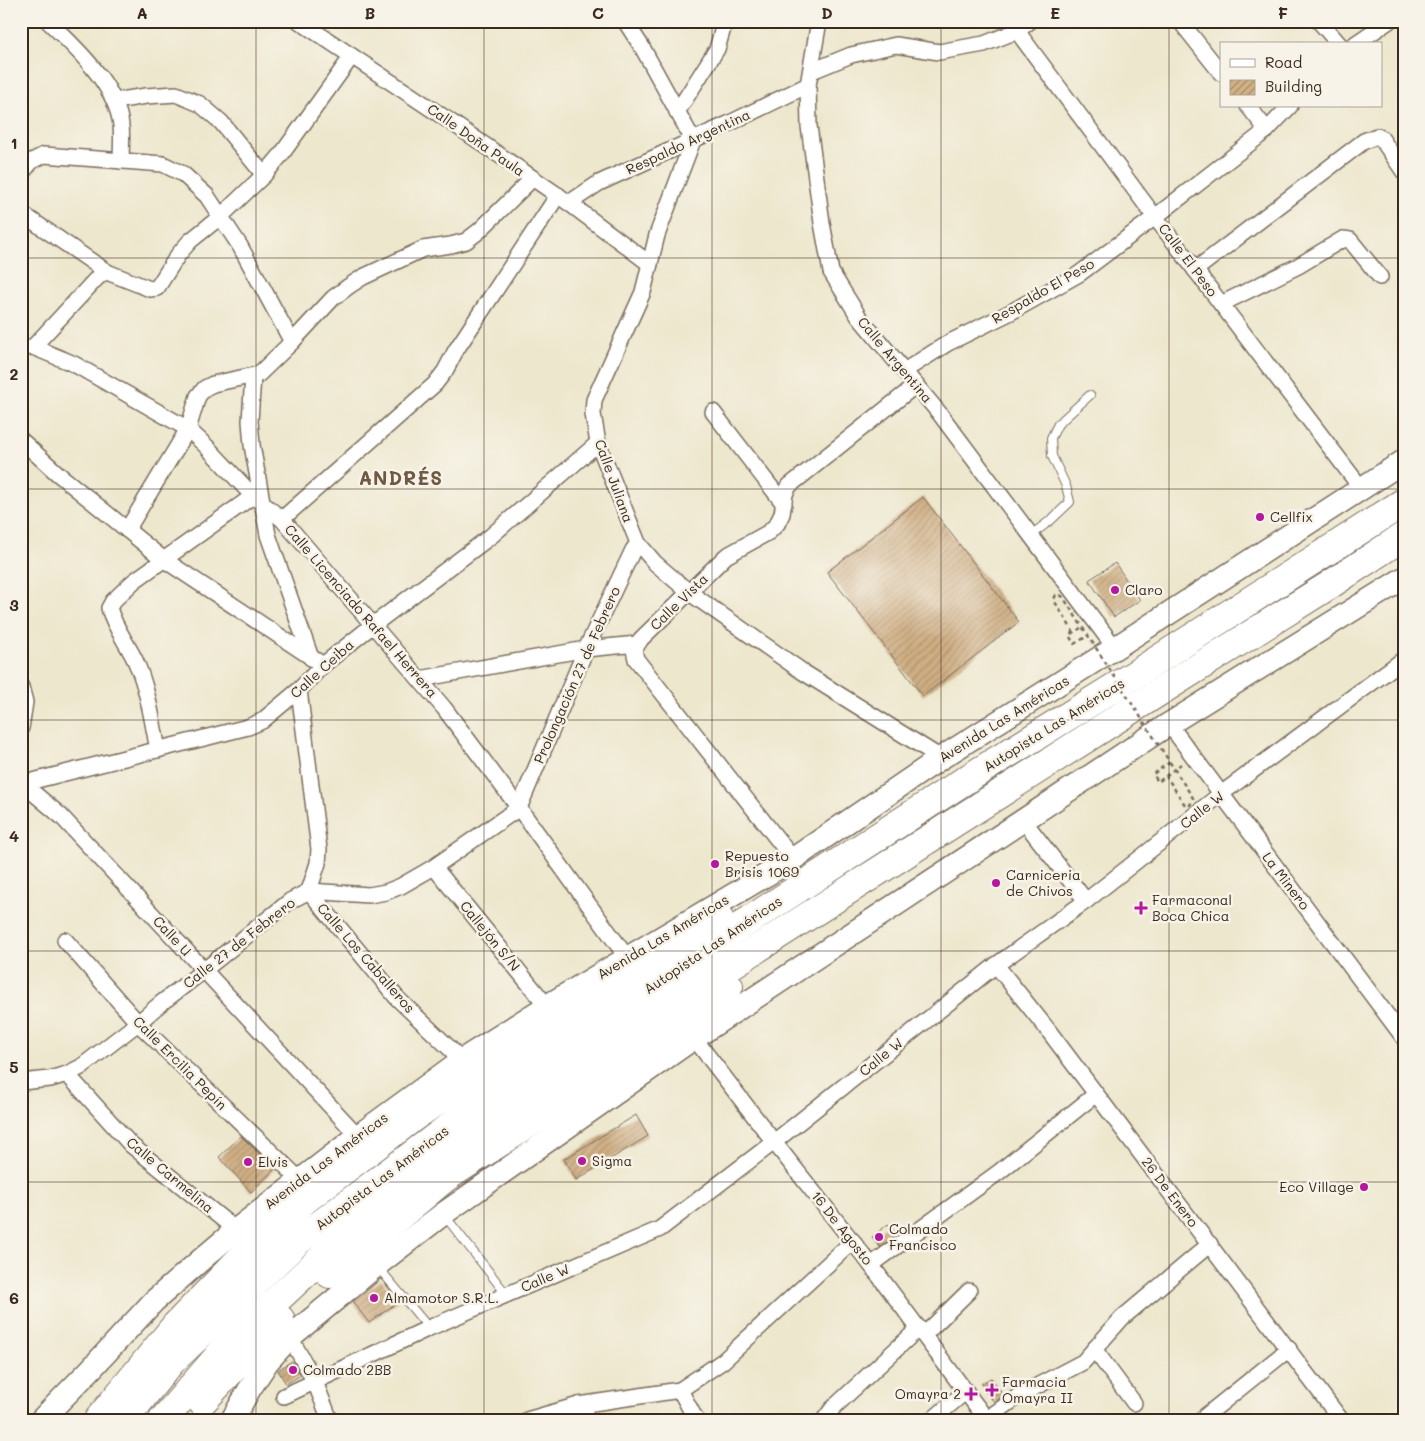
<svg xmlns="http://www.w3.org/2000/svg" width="1425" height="1441" viewBox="0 0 1425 1441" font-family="Mali,sans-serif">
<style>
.building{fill:url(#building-hatch)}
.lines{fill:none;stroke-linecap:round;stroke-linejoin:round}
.lane-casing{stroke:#796c5b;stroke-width:10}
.street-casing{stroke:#796c5b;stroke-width:18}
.secondary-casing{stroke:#796c5b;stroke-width:25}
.highway-casing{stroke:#796c5b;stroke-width:30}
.path{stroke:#796c5b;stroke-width:2.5;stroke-dasharray:4 4;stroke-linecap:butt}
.lane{stroke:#fff;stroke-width:8}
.street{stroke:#fff;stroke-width:15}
.secondary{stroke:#fff;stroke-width:22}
.highway{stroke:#fff;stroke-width:28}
.path-bridge{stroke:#796c5b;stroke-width:2.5;stroke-dasharray:4 4;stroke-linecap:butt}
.grid{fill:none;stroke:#3b2a1e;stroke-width:1;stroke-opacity:0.55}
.poi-dot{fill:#b5179e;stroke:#f7f3e8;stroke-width:2}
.labels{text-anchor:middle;stroke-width:5;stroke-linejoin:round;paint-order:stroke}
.street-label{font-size:14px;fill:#3b2a1e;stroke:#f7f3e8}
.poi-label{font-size:14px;fill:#3b2a1e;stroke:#f7f3e8;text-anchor:start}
.district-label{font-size:19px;font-weight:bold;letter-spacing:1px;fill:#6f5942;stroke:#f7f3e8}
.neatline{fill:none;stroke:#3b2a1e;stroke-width:2}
.grid-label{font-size:16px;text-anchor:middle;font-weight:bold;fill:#3b2a1e}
</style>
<defs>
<pattern id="building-hatch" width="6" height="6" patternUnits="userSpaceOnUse" patternTransform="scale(1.25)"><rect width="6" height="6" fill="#d0af84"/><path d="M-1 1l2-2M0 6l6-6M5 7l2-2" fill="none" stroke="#aa8f6b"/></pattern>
</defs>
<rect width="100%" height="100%" fill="#f7f3e8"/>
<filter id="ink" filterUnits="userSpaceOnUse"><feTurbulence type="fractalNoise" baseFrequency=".02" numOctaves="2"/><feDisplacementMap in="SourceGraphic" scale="10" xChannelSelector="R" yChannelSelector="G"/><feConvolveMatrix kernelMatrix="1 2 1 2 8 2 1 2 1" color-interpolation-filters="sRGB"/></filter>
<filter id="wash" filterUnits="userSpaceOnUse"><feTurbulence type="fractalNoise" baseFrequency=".0096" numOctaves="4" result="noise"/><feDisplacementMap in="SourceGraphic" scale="20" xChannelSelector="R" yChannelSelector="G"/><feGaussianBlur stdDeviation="1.12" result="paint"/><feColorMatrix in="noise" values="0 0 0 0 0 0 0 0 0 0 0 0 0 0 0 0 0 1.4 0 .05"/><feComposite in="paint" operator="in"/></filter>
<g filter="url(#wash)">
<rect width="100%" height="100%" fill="#ede7cd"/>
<g id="blocks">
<g class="building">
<path d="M923,497L1019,622L923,696L827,572Z"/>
<path d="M1115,563L1140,600L1114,617L1089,580Z"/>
<path d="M636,1115L648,1136L576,1180L564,1159Z"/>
<path d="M241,1136L275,1169L251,1192L219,1157Z"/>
<path d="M888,1224L897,1235L880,1247L872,1237Z"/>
<path d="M381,1279L399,1301L369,1323L353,1302Z"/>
<path d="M292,1361L301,1375L286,1384L278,1370Z"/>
<path d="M991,1378L1003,1395L994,1402L981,1384Z"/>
</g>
</g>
</g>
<g filter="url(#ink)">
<use href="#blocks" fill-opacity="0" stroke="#796c5b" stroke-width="1"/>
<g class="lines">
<g class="lane-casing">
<g id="lane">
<path d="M1031,535L1051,520L1070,502L1066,486L1052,456L1051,438L1058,424L1090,395"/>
<path d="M445,1216L507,1295"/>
<path d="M377,1266L429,1328"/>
</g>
</g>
<g class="street-casing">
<g id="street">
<path d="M48,21C75,47 112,81 120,119C123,132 121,148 121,161"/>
<path d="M299,21L451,122L569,203L650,264"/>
<path d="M625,21L642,47L693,140L657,235L643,292L594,400L593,414L598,443L638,543L655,563L690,593L803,672L941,758"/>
<path d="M819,21L808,85L809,126L822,223L831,272L859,317L940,414L1115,648"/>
<path d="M1180,21L1221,73"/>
<path d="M1319,21L1339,44"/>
<path d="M1017,31L1149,209L1361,488"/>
<path d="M1355,44L1389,21"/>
<path d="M812,71L851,55L896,45L939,52L984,44L1017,31L1030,21"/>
<path d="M115,101L146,96L176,94L200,104L221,122L264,175"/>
<path d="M1248,106L1267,130"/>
<path d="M677,112L717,49L725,21"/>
<path d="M21,174L32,161L44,155L163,164L183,174L207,196L240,246L292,342"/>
<path d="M569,203L599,183L728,124L808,85"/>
<path d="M21,213L107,272"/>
<path d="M1195,270L1364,141L1377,136L1381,138L1404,172"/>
<path d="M1221,304L1298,266L1343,239L1350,240L1380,277"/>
<path d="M33,347L97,278L103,273L107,272L150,289L157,288L178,255L190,241L220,217L264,175L281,155L352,56"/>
<path d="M21,348L33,347L74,364L188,429L206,446L253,496L282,519L444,708L519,808L628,959"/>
<path d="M904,371L948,343L1011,312L1079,274L1155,217L1267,130L1290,106"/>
<path d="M253,376L250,421L252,445L268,535L311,658"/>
<path d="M713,412L784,504"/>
<path d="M21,440L57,473L163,559L323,665"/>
<path d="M282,519L435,384L445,371L456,350L558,195"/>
<path d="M127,530L188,429L198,396L205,388L213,384L259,374L292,342L333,298L349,286L363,277L423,249L451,245L466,241L479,231L532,179"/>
<path d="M420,679L586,649L637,644"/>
<path d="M21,687L25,702L21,728"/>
<path d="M299,690L319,849L318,863L309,891"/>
<path d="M1169,724L1404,1038"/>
<path d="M158,750C152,720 148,688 135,660C126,642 114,626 109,608L113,601L134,581L253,496"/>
<path d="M21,784L248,727L262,721L299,690L323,665L373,625L491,536L598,443"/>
<path d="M23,784L61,816L358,1136"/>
<path d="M1024,821L1086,901"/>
<path d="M793,859L636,659L634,650L641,639L726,556L769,532L777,524L782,514L785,494L789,486L916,385"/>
<path d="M434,867L547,1006"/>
<path d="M309,891L397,998L462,1060"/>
<path d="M65,940L138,1023L300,1180"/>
<path d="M996,965L1048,1030L1341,1420"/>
<path d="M694,1038L774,1142L871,1265L987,1420"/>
<path d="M67,1074L131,1145L236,1230"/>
<path d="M21,1082L50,1079L67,1074L81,1067L138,1023L160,1004L203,971L290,901L309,891L369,895L386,892L401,886L434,867L519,808L586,649L633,550L638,543"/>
<path d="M871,1265L999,1172L1096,1094"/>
<path d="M924,1335L969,1291"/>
<path d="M290,1337L315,1382L330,1420"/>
<path d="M1094,1349L1134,1403"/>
<path d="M680,1390L696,1420"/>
<path d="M284,1396L429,1328L660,1229L774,1142L996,965L1086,901L1221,794L1404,659"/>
<path d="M579,1405L589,1420"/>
<path d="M1203,1418L1289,1349"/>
<path d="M987,1419L1020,1395L1083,1362L1122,1318L1210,1244"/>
<path d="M527,1420L579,1405L680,1390L723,1361L853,1241"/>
<path d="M824,1420L833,1408L919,1328"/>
<path d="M932,1420L966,1391"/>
</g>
</g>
<g class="secondary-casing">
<g id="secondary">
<path d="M41,1420L90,1370L154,1301L202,1259L236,1230L358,1136L462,1060L547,1006L793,859L941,758L1115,648L1404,461"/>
<path d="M232,1420L249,1390L268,1361L290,1337L377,1265L443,1214L694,1038L1169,724L1404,578"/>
</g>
</g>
<g class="highway-casing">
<g id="highway">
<path d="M330,1274L445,1178L671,1031L729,986"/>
<path d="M202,1402L280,1319"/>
<path d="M98,1420L176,1325L251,1248L306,1199L415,1116L539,1033L674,947L720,920"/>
<path d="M124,1420L171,1362L298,1241L526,1069L765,910L967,779L1134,675L1404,502"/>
<path d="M163,1420L228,1345L355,1227L415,1175L664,1008L1151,697L1328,586L1404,536"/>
</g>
</g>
<g class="path">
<path d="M1081,628L1069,635L1074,644L1088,636"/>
<path d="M1170,762L1153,774L1158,782L1181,764"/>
</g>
<use href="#lane" class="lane"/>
<use href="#street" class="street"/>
<use href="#secondary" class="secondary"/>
<use href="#highway" class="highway"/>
<path class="path-bridge" d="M1074,633L1055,602L1054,599L1056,595H1060L1063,597L1193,798V800L1190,805H1185L1183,802L1166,776"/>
</g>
</g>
<path class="grid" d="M256,21V1420M484,21V1420M712,21V1420M941,21V1420M1169,21V1420M21,258H1404M21,489H1404M21,720H1404M21,951H1404M21,1182H1404"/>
<g class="poi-dot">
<circle cx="1260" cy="517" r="5"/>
<circle cx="1115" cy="590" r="5"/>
<circle cx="715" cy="864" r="5"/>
<circle cx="996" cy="883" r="5"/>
<path d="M1138.5 900.5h5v5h5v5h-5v5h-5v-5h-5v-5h5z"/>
<circle cx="582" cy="1161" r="5"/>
<circle cx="248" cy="1162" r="5"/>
<circle cx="1364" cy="1187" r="5"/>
<circle cx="879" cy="1237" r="5"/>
<circle cx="374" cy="1298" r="5"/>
<circle cx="293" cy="1370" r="5"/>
<path d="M989.5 1382.5h5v5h5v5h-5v5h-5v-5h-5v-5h5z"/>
<path d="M968.5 1386.5h5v5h5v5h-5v5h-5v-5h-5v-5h5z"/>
</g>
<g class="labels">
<g class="street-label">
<text transform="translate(476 140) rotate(35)" y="5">Calle Doña Paula</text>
<text transform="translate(688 142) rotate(-25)" y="5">Respaldo Argentina</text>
<text transform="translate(1188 260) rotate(53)" y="5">Calle El Peso</text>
<text transform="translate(1043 291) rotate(-30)" y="5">Respaldo El Peso</text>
<text transform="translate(895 360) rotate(50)" y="5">Calle Argentina</text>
<text transform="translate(614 481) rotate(70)" y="5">Calle Juliana</text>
<text transform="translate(679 602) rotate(-44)" y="5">Calle Vista</text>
<text transform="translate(361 611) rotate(49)" y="5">Calle Licenciado Rafael Herrera</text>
<text transform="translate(322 669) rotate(-42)" y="5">Calle Ceiba</text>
<text transform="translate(577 675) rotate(-66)" y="5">Prolongación 27 de Febrero</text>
<text transform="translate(1004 719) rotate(-32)" y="5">Avenida Las Américas</text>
<text transform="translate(1054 725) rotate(-32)" y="5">Autopista Las Américas</text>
<text transform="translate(1202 810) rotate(-38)" y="5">Calle W</text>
<text transform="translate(1286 881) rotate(53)" y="5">La Minero</text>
<text transform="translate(172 936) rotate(47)" y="5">Calle U</text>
<text transform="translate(490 936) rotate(51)" y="5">Callejón S/N</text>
<text transform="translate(663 937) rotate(-31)" y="5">Avenida Las Américas</text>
<text transform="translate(239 943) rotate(-38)" y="5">Calle 27 de Febrero</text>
<text transform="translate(713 945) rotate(-34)" y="5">Autopista Las Américas</text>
<text transform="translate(366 958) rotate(49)" y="5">Calle Los Caballeros</text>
<text transform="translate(881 1057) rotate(-39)" y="5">Calle W</text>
<text transform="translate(180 1063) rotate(45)" y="5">Calle Ercilia Pepín</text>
<text transform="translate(326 1161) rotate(-37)" y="5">Avenida Las Américas</text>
<text transform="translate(170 1175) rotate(40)" y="5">Calle Carmelina</text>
<text transform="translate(382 1178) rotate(-37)" y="5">Autopista Las Américas</text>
<text transform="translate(1170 1192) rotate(53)" y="5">26 De Enero</text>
<text transform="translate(842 1228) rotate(52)" y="5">16 De Agosto</text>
<text transform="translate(545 1278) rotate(-23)" y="5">Calle W</text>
</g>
<g class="poi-label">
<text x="1270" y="522">Cellfix</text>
<text x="1125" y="595">Claro</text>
<text x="725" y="861">Repuesto<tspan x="725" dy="16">Brisis 1069</tspan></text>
<text x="1006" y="880">Carniceria<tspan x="1006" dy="16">de Chivos</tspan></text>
<text x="1152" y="905">Farmaconal<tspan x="1152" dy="16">Boca Chica</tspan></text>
<text x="592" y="1166">Sigma</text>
<text x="258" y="1167">Elvis</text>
<text x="1354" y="1192" text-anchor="end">Eco Village</text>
<text x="889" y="1234">Colmado<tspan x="889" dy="16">Francisco</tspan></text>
<text x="384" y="1303">Almamotor S.R.L.</text>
<text x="303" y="1375">Colmado 2BB</text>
<text x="1002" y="1387">Farmacia<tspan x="1002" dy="16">Omayra II</tspan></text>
<text x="961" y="1399" text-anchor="end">Omayra 2</text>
</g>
<g class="district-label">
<text x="401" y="485">ANDRÉS</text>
</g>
</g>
<rect width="1425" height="1441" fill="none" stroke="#f7f3e8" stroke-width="55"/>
<rect x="1220" y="42" width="162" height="65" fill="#f7f3e8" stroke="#aca397"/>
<rect x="1230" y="59" width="25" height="8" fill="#ffffff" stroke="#aca397"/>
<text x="1265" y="68" font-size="15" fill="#3b2a1e">Road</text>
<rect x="1230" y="80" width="25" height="15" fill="url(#building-hatch)" stroke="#aca397"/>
<text x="1265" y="92" font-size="15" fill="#3b2a1e">Building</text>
<rect x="28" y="28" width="1370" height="1386" class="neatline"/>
<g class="grid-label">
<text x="142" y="19">A</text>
<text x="370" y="19">B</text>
<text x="598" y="19">C</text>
<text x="827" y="19">D</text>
<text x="1055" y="19">E</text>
<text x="1283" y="19">F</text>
<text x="14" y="149">1</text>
<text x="14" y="380">2</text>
<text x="14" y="611">3</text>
<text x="14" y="842">4</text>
<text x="14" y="1073">5</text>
<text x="14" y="1304">6</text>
</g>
</svg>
